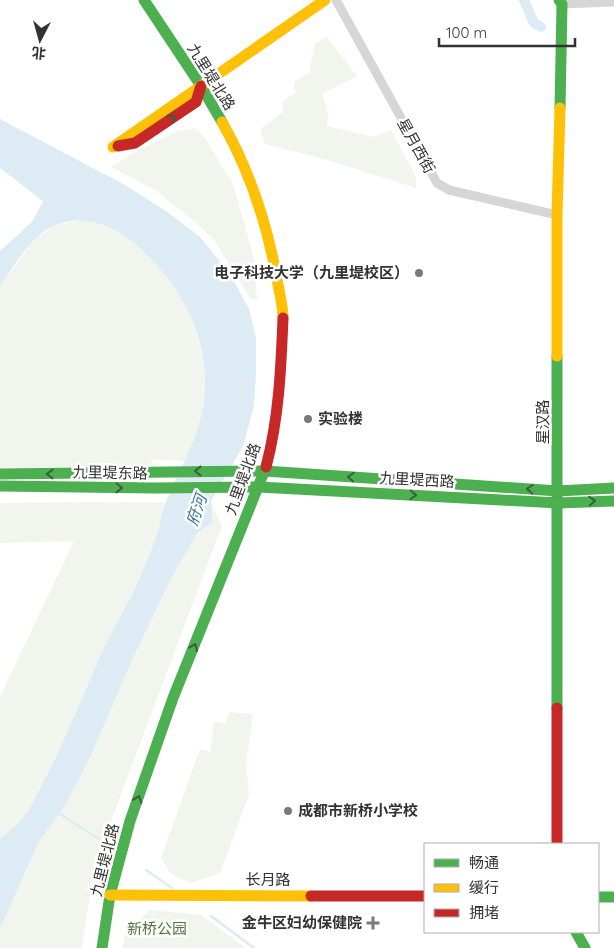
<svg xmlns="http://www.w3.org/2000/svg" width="614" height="948" viewBox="0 0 614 948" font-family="Quicksand,'Noto Sans SC',sans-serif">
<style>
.green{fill:#f1f5ed}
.water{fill:#dcebf4}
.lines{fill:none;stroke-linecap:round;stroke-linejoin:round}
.stream{stroke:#dcebf4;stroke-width:2.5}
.canal{stroke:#dcebf4;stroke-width:10}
.street{stroke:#d6d6d6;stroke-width:9}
.fast{stroke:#4caf50;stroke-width:11}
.slow{stroke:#ffc107;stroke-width:11}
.jam{stroke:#c62828;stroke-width:11}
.oneway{stroke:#3b5e3c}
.poi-dot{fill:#7a7a7a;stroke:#fff;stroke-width:2}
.labels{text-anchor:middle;stroke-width:5;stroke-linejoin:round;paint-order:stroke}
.street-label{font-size:15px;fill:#323232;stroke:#fff}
.poi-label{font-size:15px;font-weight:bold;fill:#323232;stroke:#fff;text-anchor:end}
.park-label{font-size:15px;fill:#56723c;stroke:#fff}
.water-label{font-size:16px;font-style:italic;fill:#3a779a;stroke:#fff}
</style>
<rect width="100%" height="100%" fill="#fff"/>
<g class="green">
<path d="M327,37L357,76L322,94L328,113L327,126L373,137L391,130L416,177V188L328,160L265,144L260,129L283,112L282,101L296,93L294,83L309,73L315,44Z"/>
<path d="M194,128L205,138L233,184L254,258L257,300L251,299L214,240L194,221L155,190L111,167L137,151L175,132Z"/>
<path d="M82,220C89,221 98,222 104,225C167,254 207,323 205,392C205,416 195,439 185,461L154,459L147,467L0,468V286L34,240L55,225Z"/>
<path d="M93,502L211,503L222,526L112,818L92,882L82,948H0V697L74,541L0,543V503Z"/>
<path d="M229,712L253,714L246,764L249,795L220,873L191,883L171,874L161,858L200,749L210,752L214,721L226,724Z"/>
<path d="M150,910L201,915L246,948H123L124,935Z"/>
</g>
<path class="water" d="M0,119L125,185L166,211L200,237L230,274L249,309L256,338V373L254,406L243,446L211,501L212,522L197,533L170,580L131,662L89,759L64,807L39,841L0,928V839C8,832 18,825 24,816C32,807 37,794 43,783C65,741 81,700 100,657C112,630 128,605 140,578C146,563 153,547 158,531C161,522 162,511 166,502C180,466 203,433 205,392C206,367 201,338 190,315C169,270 112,202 56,225C32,234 14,266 0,286V251L32,222L43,201L0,168Z"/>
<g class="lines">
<g class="stream">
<path d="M57,812L102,841"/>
<path d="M146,870L172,888"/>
<path d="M211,916L254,948"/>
</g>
<path class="canal" d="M524,0L534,23L541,27"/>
<g class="street">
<path d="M336,0L437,183L449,190L557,215"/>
<path d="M562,4L614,2"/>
</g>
<g class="fast">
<path d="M144,0L201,86L222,122"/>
<path d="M559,0L562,4L560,108"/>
<path d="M557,356V708"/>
<path d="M0,474L265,471L558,491L614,488"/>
<path d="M0,486L156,488L259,487L558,503L614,501"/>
<path d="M598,897H614"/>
<path d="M576,932L585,948"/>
<path d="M102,948L110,895L130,821L173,698L266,467"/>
</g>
<g class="slow">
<path d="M222,122C250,171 267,224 277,279C279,292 283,305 283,318"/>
<path d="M113,147L325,0"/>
<path d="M557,356V215L560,108"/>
<path d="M110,895L311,896"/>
</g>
<g class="jam">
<path d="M118,146L135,143L196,102L201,86"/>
<path d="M266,467C279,418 281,368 283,318"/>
<path d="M557,708V844"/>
<path d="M311,896H425"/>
</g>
</g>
<defs><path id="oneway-chevron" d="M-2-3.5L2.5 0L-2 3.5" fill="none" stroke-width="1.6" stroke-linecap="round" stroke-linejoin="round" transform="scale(1.25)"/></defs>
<g class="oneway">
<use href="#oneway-chevron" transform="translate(172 118) rotate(-33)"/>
<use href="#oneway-chevron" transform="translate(198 471) rotate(-180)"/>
<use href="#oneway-chevron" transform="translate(50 474) rotate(180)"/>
<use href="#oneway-chevron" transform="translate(351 477) rotate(-176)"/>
<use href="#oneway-chevron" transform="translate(119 488) rotate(1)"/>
<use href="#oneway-chevron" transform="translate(530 489) rotate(-176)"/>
<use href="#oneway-chevron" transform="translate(413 495) rotate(3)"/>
<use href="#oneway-chevron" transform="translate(592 501) rotate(-3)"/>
<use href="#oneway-chevron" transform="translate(194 647) rotate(-68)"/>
<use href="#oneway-chevron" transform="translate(138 799) rotate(-71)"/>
</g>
<g class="poi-dot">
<circle cx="419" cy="273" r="5"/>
<circle cx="308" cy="419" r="5"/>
<circle cx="288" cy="811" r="5"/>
<path d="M370.5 915.5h5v5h5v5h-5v5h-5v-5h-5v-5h5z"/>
</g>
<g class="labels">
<g class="street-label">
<text transform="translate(211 77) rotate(58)" y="5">九里堤北路</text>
<text transform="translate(416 146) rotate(61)" y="5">星月西街</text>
<text transform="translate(543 422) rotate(-90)" y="5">星汉路</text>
<text transform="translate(110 473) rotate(1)" y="5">九里堤东路</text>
<text transform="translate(243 479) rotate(-70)" y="5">九里堤北路</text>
<text transform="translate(417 480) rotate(3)" y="5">九里堤西路</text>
<text transform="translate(105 860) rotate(-76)" y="5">九里堤北路</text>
<text x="268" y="885">长月路</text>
</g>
<g class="poi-label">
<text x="409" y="278">电子科技大学（九里堤校区）</text>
<text x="318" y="424" text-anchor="start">实验楼</text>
<text x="298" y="816" text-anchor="start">成都市新桥小学校</text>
<text x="362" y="928">金牛区妇幼保健院</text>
</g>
<g class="park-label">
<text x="157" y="934">新桥公园</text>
</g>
<g class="water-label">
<text transform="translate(196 510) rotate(-71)" y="6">府河</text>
</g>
</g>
<rect x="424" y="843" width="175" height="90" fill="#ffffff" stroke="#adadad"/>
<rect x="434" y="859" width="25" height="8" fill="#4caf50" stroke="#adadad"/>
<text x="469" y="868" font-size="15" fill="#323232">畅通</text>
<rect x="434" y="884" width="25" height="8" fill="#ffc107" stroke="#adadad"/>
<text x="469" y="893" font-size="15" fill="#323232">缓行</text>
<rect x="434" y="909" width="25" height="8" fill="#c62828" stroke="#adadad"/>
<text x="469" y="918" font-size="15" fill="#323232">拥堵</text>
<g transform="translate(40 40) rotate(186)" stroke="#ffffff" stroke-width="4" paint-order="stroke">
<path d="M0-4L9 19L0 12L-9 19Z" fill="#323232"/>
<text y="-8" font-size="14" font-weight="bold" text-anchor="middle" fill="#323232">北</text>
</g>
<path d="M439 38v8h136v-8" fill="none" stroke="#323232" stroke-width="2.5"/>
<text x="446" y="38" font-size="15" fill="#323232" stroke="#ffffff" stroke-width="4" paint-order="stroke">100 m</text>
</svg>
